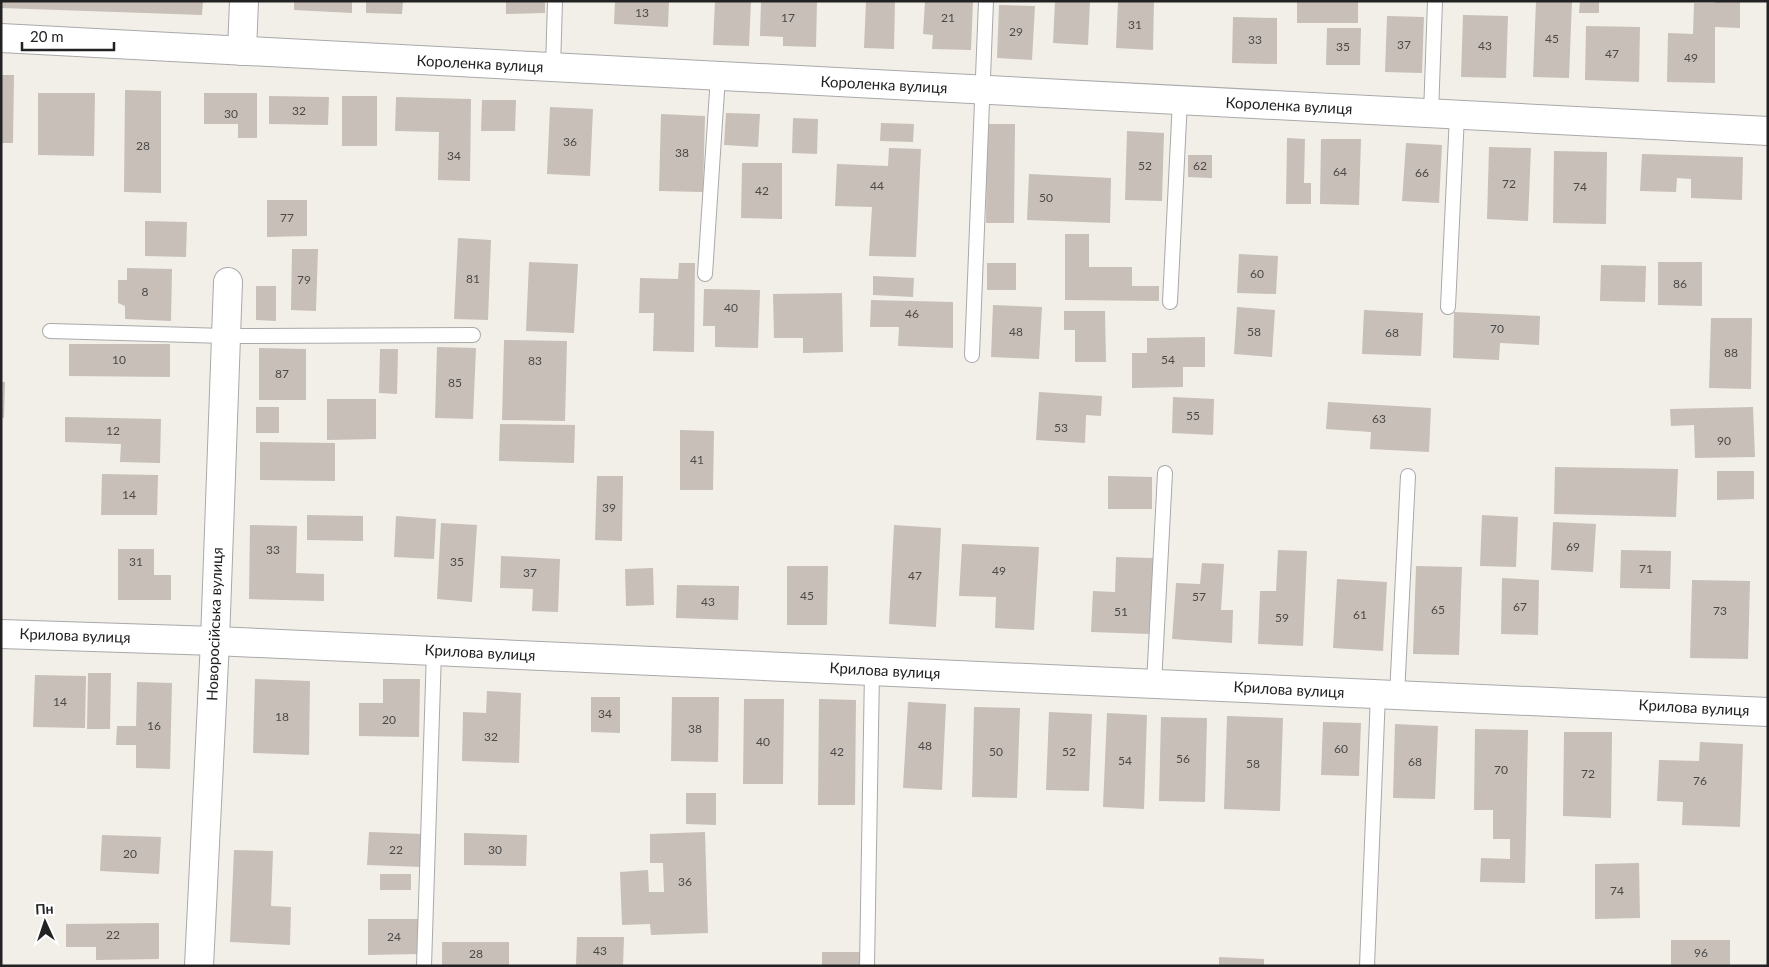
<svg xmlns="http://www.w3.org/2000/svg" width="1769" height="967" viewBox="0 0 1769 967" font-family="Lato,sans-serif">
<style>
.building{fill:#c7bfb8}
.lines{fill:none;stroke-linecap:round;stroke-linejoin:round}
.service-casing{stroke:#a9a9a9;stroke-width:16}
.minor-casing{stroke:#a9a9a9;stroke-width:30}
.service{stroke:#fff;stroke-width:14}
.minor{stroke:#fff;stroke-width:28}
.labels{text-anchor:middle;stroke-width:4;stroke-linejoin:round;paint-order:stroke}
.number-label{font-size:12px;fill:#4b4948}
.street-label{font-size:15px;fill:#222;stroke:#fff}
</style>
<rect width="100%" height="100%" fill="#f2efe9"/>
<g class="building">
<path d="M1,1H203L202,15L1,8Z"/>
<path d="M294,1H352V13L294,10Z"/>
<path d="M366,1H403L402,14L366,13Z"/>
<path d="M506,1H545V13L506,14Z"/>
<path d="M615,1H669L668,27L614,24Z"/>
<path d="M715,1H751L749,46L713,45Z"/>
<path d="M761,1H817L816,47L783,46V37L760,36Z"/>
<path d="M866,1H895L894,49L864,48Z"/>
<path d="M925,1H973L971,50L932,49L933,35L923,34Z"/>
<path d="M1055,1H1090L1088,45L1053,43Z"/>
<path d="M1118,1H1154L1153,50L1116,48Z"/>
<rect x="1297" y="1" width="61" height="22"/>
<path d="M1536,1H1572L1569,78L1533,77Z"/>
<path d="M1580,1H1599V13H1579Z"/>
<path d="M1715,1H1740V28L1715,27V83L1667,82L1668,33L1693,34L1694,3H1715Z"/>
<path d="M999,5L1035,6L1032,60L997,58Z"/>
<path d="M1463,15L1508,16L1506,78L1461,77Z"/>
<path d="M1387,16L1424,17L1422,73L1385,72Z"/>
<path d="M1233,17L1277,18V64L1232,63Z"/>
<path d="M1586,26L1640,27L1639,82L1585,80Z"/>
<path d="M1327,28H1361L1360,65H1326Z"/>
<path d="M1,75H14L13,143H1Z"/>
<path d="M125,90L161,91V193L124,192Z"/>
<path d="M38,93H95L94,156L38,155Z"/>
<path d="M204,93H257V138H238V124H204Z"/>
<path d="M269,96L329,97L328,125L269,124Z"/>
<rect x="342" y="96" width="35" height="50"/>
<path d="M396,97L471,99L470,181L438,180L439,132L395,131Z"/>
<path d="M482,100H516L515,131H481Z"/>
<path d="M550,107L593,109L590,176L547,174Z"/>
<path d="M726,113L760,114L758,147L724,145Z"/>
<path d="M661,114L705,116L703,192L659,191Z"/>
<path d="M793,118L818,119L817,154L792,153Z"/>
<path d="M881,123L914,124L913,142L880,141Z"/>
<path d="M987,124H1015L1014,223H986Z"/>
<path d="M1127,131L1164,133L1162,201L1125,200Z"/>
<path d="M1287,138L1305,139L1304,183H1311V204H1286Z"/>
<path d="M1321,139H1361L1359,205L1320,204Z"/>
<path d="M1406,143L1442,145L1439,203L1402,201Z"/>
<path d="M1489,147L1531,148L1528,221L1487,219Z"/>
<path d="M889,148L921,149L916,257L869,256L872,207L835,206L837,164L888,166Z"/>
<path d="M1554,151L1607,152L1606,224L1553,223Z"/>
<path d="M1642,154L1743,157L1742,200L1691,198V179L1677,178L1676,192L1640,191Z"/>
<path d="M1188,155H1212V178L1188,177Z"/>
<path d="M742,163H782V219L741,218Z"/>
<path d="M1029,174L1111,178L1110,223L1027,220Z"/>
<path d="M267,200H307V236L267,237Z"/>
<path d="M145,221L187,222L186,257L145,256Z"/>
<path d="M1065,234H1089V267H1132V286H1159V301L1065,300Z"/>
<path d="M458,238L491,240L488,320L454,319Z"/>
<path d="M292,249H318L316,311L291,310Z"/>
<path d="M1239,254L1278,256L1276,294L1237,293Z"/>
<path d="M529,262L578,264L574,333L526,331Z"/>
<path d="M1658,262H1702V306L1658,305Z"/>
<path d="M679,263H695L694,352L653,351L654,313H639L640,278L678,279Z"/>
<rect x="987" y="263" width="29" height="27"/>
<path d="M1601,265L1646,266L1645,302L1600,301Z"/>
<path d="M127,268L172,269L171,321L125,319V306L118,303V280H127Z"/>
<path d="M873,276L914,278L913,297L873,295Z"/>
<path d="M256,286H276V321L256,320Z"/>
<path d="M704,289L760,290L758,348L715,347V326H703Z"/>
<path d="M842,293L843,352L803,353V338H774L773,294Z"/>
<path d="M871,300L953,302V348L898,346L899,327H870Z"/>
<path d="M993,305L1042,307L1039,359L991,357Z"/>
<path d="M1237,307L1275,310L1272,357L1234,354Z"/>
<path d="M1364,310L1423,313L1421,356L1362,354Z"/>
<path d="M1064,311H1105L1106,362H1075V330H1064Z"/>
<path d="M1454,312L1540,316L1539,345L1500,343L1499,360L1453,358Z"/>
<path d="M1711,318H1752L1751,389L1709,388Z"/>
<path d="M1205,337V367H1183V387L1132,388V353H1147V338Z"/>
<path d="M504,340L567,341L565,421L502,420Z"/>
<path d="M69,344H170V377L69,376Z"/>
<path d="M437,347L476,348L473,419L435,418Z"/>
<path d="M259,348L306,349V400H259Z"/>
<path d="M380,349H398L397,394L379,393Z"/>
<path d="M1,382H5L4,418H1Z"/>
<path d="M1039,392L1102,396L1101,416L1086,415L1085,443L1036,440Z"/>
<path d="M1173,397L1214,399L1213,435L1172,433Z"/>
<path d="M327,399H376V439L327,440Z"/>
<path d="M1328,402L1431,408L1429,452L1370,449L1371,432L1326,429Z"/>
<rect x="256" y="407" width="23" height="26"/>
<path d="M1753,407L1755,457L1695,458L1694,425L1671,426L1670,409Z"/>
<path d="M65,417L161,419L160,463L120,462L121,444L65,442Z"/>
<path d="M500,424L575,425L574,463L499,461Z"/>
<path d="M680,430L714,431L713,490H680Z"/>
<path d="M260,442L335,443V481L260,480Z"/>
<path d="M1555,467L1678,469L1676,517L1554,514Z"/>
<path d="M1717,471H1754V499L1717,500Z"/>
<path d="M102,474L158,475L157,515H101Z"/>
<path d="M597,476H623L622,541L595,540Z"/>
<path d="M1108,476L1152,477V509H1108Z"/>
<path d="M307,515L363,516V541L307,540Z"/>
<path d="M1482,515L1518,517L1516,567L1480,566Z"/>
<path d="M396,516L436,519L434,559L394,557Z"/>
<path d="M1553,522L1596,524L1593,572L1551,570Z"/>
<path d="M441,523L477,525L472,602L437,599Z"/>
<path d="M250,525L297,526L296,573L324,574V601L249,599Z"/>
<path d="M894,525L941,528L936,627L889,624Z"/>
<path d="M962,544L1039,547L1034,630L995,628L996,597L959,596Z"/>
<path d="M118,549H154V575H171V600H118Z"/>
<path d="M1278,550L1307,551L1303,646L1258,644L1260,591H1276Z"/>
<path d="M1621,550L1671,551L1670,589L1620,588Z"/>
<path d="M501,556L560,559L558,612L532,611L533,589L500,588Z"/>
<path d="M1116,557L1153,558L1150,634L1091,632L1093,591L1115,592Z"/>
<path d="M1202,563L1224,564L1221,610H1233L1232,643L1172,639L1176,583L1200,584Z"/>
<path d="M787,566H828L827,625H787Z"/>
<path d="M1416,566L1462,567L1459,655L1413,654Z"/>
<path d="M653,568L654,605L626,606L625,569Z"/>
<path d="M1502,578L1539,580L1538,635L1501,634Z"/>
<path d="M1337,579L1387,582L1383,651L1333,648Z"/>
<path d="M1692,580L1750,581L1748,659L1690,658Z"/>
<path d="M677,585L739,586L738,620L676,618Z"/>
<path d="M88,673H111L110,729H87Z"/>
<path d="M35,675L86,676L85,728L33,727Z"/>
<path d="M255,679L310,681L309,755L253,753Z"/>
<path d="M383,679H420L419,737L359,736V703H383Z"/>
<path d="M137,682L172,683L170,769L136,768V745H116L117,726H136Z"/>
<path d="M487,691L521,693L519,763L462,761L463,712L486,713Z"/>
<path d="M591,697H620V733L591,732Z"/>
<path d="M672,697H719L718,762L671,761Z"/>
<path d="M744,699H784L783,784H743Z"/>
<path d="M819,699L856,700L855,805H818Z"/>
<path d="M908,702L946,704L942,790L903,788Z"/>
<path d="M974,707L1020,708L1017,798L972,797Z"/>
<path d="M1049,712L1092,714L1089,791L1046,790Z"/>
<path d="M1107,713L1147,715L1144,809L1103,807Z"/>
<path d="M1227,716L1283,718L1280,811L1224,809Z"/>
<path d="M1161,717L1207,718L1205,802L1159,801Z"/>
<path d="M1323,722L1361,723L1359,776L1321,775Z"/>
<path d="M1395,724L1438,726L1435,799L1393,798Z"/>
<path d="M1475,729L1528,730L1525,883L1480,882L1481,858L1510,859V839H1493V810H1474Z"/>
<path d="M1564,732H1612L1611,818L1563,816Z"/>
<path d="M1700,742L1743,744L1740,827L1682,825L1683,802L1657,801L1659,760L1699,761Z"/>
<path d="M686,793H716V825L686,824Z"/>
<path d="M369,832L424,834L423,867L367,865Z"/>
<path d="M705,832L708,933L651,935L650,924L622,925L620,872L648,870L649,892H664L663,863H650V834Z"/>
<path d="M464,833L527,835L526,866L464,865Z"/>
<path d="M102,835L161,837L159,874L100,871Z"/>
<path d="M234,850L273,851L271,906L291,907L290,945L230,942Z"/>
<path d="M1639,863L1640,918L1595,919V864Z"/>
<rect x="380" y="874" width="31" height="16"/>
<path d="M368,919H420V954L368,955Z"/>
<path d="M159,923V959L96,960V947H66V924Z"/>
<path d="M577,937H624L623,966H576Z"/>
<rect x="1671" y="940" width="59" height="26"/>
<rect x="442" y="942" width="67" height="24"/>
<rect x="822" y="952" width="39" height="14"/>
<path d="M1219,957L1264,959V966H1219Z"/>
</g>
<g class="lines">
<g class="service-casing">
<g id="service">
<path d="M553,68L555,1"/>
<path d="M1431,114L1435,1"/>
<path d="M705,274L718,76"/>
<path d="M1170,302L1180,100"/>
<path d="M1448,307L1457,115"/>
<path d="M50,331L226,336L473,335"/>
<path d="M972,355L986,1"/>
<path d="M1154,684L1165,473"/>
<path d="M1397,695L1408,476"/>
<path d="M424,966L434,651"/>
<path d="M867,966L872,671"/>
<path d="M1367,966L1378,694"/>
</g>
</g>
<g class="minor-casing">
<g id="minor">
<path d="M1,38L1768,131"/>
<path d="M242,51L244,1"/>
<path d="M1,634L215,641L1768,712"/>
<path d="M199,966L215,641L228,282"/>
</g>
</g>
<use href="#service" class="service"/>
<use href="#minor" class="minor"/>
</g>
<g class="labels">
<g class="number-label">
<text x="642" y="17">13</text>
<text x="788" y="22">17</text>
<text x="948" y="22">21</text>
<text x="1135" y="29">31</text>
<text x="1016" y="36">29</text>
<text x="1552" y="43">45</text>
<text x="1255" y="44">33</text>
<text x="1404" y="49">37</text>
<text x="1485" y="50">43</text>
<text x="1343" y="51">35</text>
<text x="1612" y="58">47</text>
<text x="1691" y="62">49</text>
<text x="299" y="115">32</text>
<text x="231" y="118">30</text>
<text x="570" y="146">36</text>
<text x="143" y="150">28</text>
<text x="682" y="157">38</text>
<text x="454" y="160">34</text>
<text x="1145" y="170">52</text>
<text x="1200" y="170">62</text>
<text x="1340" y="176">64</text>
<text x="1422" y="177">66</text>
<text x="1509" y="188">72</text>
<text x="877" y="190">44</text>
<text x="1580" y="191">74</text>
<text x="762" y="195">42</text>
<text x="1046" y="202">50</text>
<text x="287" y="222">77</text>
<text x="1257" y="278">60</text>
<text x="473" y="283">81</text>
<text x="304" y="284">79</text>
<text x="1680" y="288">86</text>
<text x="145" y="296">8</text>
<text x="731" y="312">40</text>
<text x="912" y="318">46</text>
<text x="1497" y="333">70</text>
<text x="1016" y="336">48</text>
<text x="1254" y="336">58</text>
<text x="1392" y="337">68</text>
<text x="1731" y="357">88</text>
<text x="119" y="364">10</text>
<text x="1168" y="364">54</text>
<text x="535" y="365">83</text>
<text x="282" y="378">87</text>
<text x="455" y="387">85</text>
<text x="1193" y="420">55</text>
<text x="1379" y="423">63</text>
<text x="1061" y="432">53</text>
<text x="113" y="435">12</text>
<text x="1724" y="445">90</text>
<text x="697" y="464">41</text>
<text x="129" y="499">14</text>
<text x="609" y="512">39</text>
<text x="1573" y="551">69</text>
<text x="273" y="554">33</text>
<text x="136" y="566">31</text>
<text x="457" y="566">35</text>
<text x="1646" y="573">71</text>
<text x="999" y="575">49</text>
<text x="530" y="577">37</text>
<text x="915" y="580">47</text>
<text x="807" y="600">45</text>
<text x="1199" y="601">57</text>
<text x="708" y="606">43</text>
<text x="1520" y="611">67</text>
<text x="1438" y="614">65</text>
<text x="1720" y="615">73</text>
<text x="1121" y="616">51</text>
<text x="1360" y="619">61</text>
<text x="1282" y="622">59</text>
<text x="60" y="706">14</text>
<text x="605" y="718">34</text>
<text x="282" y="721">18</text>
<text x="389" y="724">20</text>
<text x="154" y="730">16</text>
<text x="695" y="733">38</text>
<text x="491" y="741">32</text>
<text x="763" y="746">40</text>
<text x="925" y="750">48</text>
<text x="1341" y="753">60</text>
<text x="837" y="756">42</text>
<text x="996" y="756">50</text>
<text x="1069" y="756">52</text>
<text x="1183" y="763">56</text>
<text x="1125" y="765">54</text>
<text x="1415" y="766">68</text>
<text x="1253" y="768">58</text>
<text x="1501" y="774">70</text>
<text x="1588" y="778">72</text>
<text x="1700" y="785">76</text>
<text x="396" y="854">22</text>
<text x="495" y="854">30</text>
<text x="130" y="858">20</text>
<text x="685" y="886">36</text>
<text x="1617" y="895">74</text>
<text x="113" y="939">22</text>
<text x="394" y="941">24</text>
<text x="600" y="955">43</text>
<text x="1701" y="957">96</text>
<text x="476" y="958">28</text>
</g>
<g class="street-label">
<text transform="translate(480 64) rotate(3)" y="5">Короленка вулиця</text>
<text transform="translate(884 85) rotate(3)" y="5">Короленка вулиця</text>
<text transform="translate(1289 106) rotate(3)" y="5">Короленка вулиця</text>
<text transform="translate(215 624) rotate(-88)" y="5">Новоросійська вулиця</text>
<text transform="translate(75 636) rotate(2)" y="5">Крилова вулиця</text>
<text transform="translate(480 653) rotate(3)" y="5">Крилова вулиця</text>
<text transform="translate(885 671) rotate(3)" y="5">Крилова вулиця</text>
<text transform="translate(1289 690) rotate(3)" y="5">Крилова вулиця</text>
<text transform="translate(1694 708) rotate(3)" y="5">Крилова вулиця</text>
</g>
</g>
<rect width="1769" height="967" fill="none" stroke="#222222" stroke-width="5"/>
<g transform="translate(45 922) rotate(357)" stroke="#ffffff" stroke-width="4" paint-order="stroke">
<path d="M0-4L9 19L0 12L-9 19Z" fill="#222222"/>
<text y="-8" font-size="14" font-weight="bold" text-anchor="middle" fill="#222222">Пн</text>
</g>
<path d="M22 42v8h92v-8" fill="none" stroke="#222222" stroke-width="2.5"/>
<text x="30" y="42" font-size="15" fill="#222222" stroke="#ffffff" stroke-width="4" paint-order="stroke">20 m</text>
</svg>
